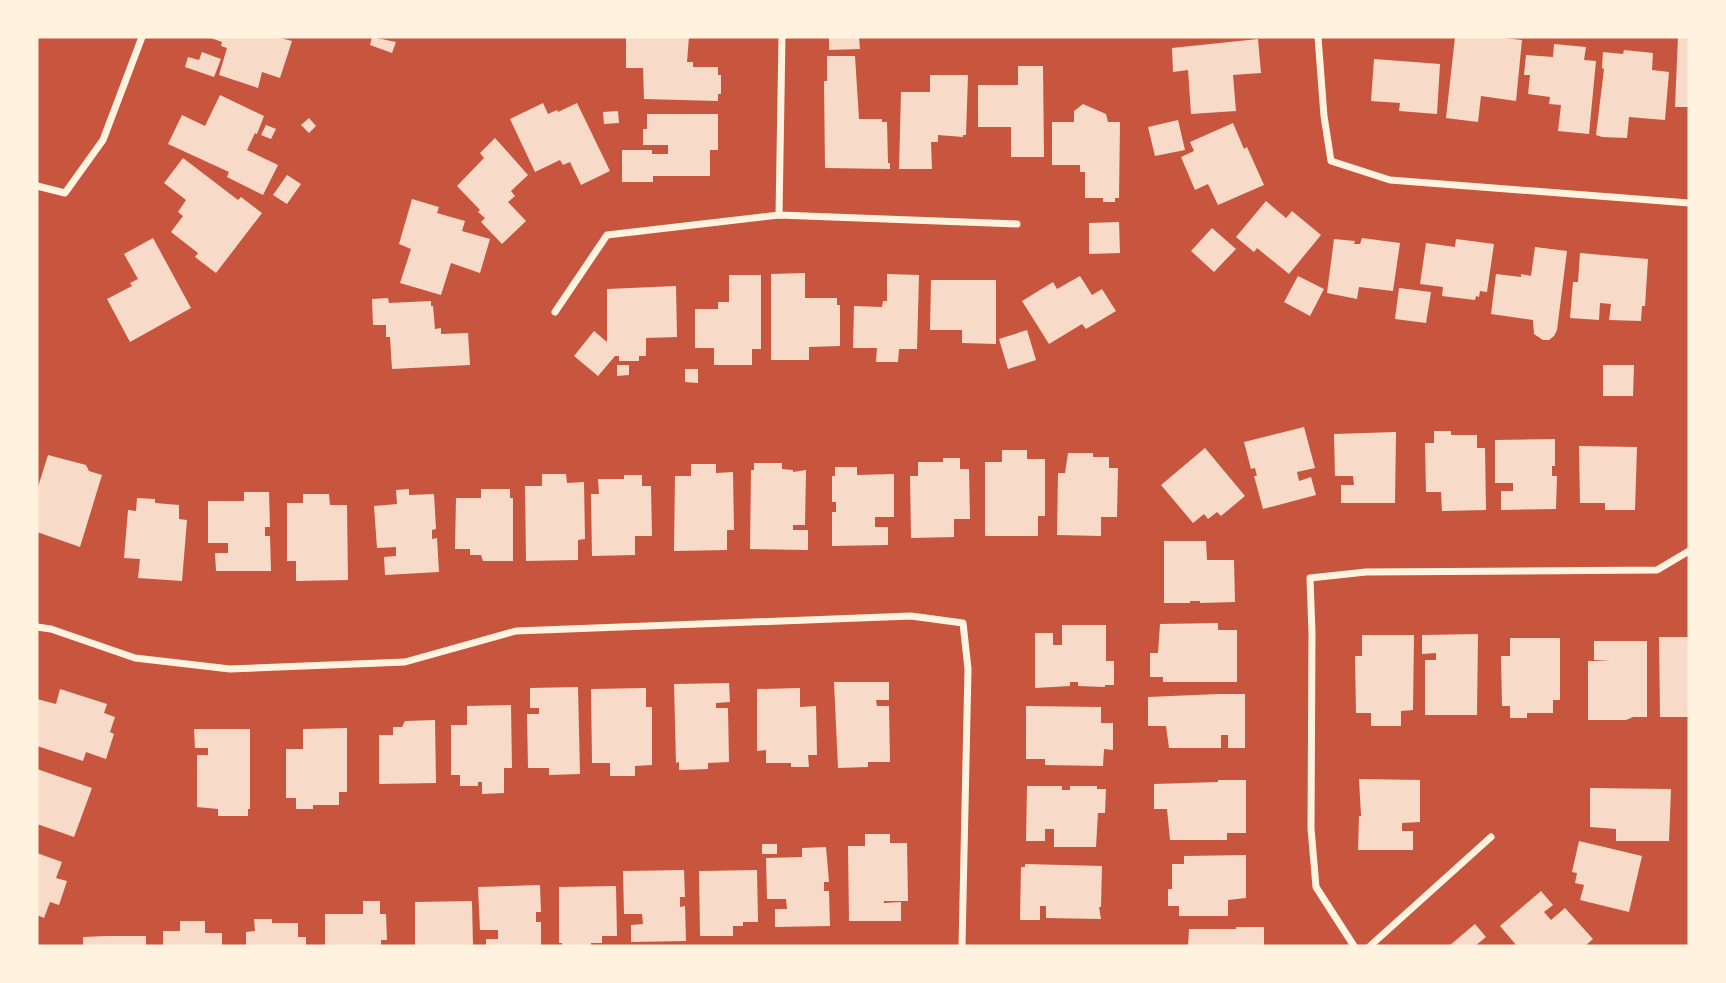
<svg xmlns="http://www.w3.org/2000/svg" width="1726" height="983" viewBox="0 0 1726 983" font-family="'Titillium Web',sans-serif">
<style>
.building{fill:#f7dbc8}
.lines{fill:none;stroke-linecap:round;stroke-linejoin:round}
.minor{stroke:#fff3e0;stroke-width:7}
</style>
<rect width="100%" height="100%" fill="#c8553d"/>
<g class="building">
<path d="M208,37H277L292,41L280,78L262,72L258,88L219,75L227,48L221,46L222,42Z"/>
<path d="M372,37L396,42L392,53L370,45Z"/>
<path d="M626,37H689L687,62H693V67H718V75H721V94H718V101L644,99L643,68H626Z"/>
<path d="M829,37H859L860,49L829,50Z"/>
<path d="M1455,37H1496L1522,40L1516,101L1481,96L1478,122L1446,118Z"/>
<path d="M1678,37H1689V107H1675Z"/>
<path d="M1258,39L1261,73L1233,75L1236,111L1191,114L1188,70L1173,72L1172,48Z"/>
<path d="M1554,44L1586,47L1584,60L1596,61L1589,134L1558,131L1561,105L1549,104L1550,97L1528,94L1530,75H1524L1526,55L1553,57Z"/>
<path d="M1624,50L1653,53L1652,70L1669,72L1665,120L1629,117L1627,138L1602,137L1596,135L1604,69L1602,68L1603,52L1623,54Z"/>
<path d="M202,52L221,59L214,77L185,67L188,57L199,60Z"/>
<path d="M827,56H855L859,119H882V122H887L888,163H890V169L825,168L824,81H827Z"/>
<path d="M1374,59L1440,64L1437,114L1399,111L1400,103L1371,101Z"/>
<path d="M1018,66H1043L1044,157H1011V127H978V85H1018Z"/>
<path d="M930,75H968L966,135H963V137L938,135V142H931L932,169H899L901,92H930Z"/>
<path d="M220,95L264,116L257,134L255,133L247,150L278,165L263,195L227,177L229,172L168,144L182,115L205,126Z"/>
<path d="M543,103L548,114L557,110L558,112L577,103L610,171L581,185L570,162L563,165L560,160L535,172L510,119Z"/>
<path d="M1083,104L1106,114L1108,122H1120L1119,198H1115V202H1103V198H1085V172H1080V165H1052V122H1074V111Z"/>
<path d="M618,111L619,123L604,124L603,112Z"/>
<path d="M647,114H718V150H710V176H653V182H622V150H652V154H668V145H643V129H647Z"/>
<path d="M309,118L316,126L309,133L301,125Z"/>
<path d="M1178,120L1185,150L1155,156L1148,127Z"/>
<path d="M1233,123L1244,149L1247,147L1264,185L1218,205L1208,184L1195,190L1181,157L1194,151L1190,142Z"/>
<path d="M266,125L276,129L271,139L261,135Z"/>
<path d="M495,138L528,175L511,191L515,196L508,202L526,221L502,244L481,222L485,218L478,212L480,210L457,186L484,158L480,153Z"/>
<path d="M183,158L238,200L241,197L262,213L216,273L195,257L198,253L171,232L183,216L178,212L186,200L164,183Z"/>
<path d="M287,175L301,184L287,204L273,195Z"/>
<path d="M412,199L439,207L437,213L465,221L462,231L490,239L480,273L451,263L441,295L400,283L411,249L399,244Z"/>
<path d="M1266,201L1286,218L1292,211L1321,235L1289,274L1257,248L1254,252L1236,237Z"/>
<path d="M1119,222L1120,253L1089,254V223Z"/>
<path d="M1212,228L1236,249L1214,272L1191,251Z"/>
<path d="M153,238L191,308L130,342L107,299L132,286L130,283L138,279L124,254Z"/>
<path d="M1362,238L1400,243L1393,291L1359,287L1357,299L1327,293L1334,239L1355,241L1354,244H1360Z"/>
<path d="M1456,239L1494,244L1487,292L1480,291L1479,297L1476,296L1475,300L1442,296L1443,287L1420,284L1426,243L1455,247Z"/>
<path d="M1535,247L1567,251L1557,330L1554,336L1549,340H1543L1534,334L1533,320L1491,314L1496,274L1521,277V274L1531,276Z"/>
<path d="M1580,253L1648,259L1645,306H1642L1641,321L1609,320L1611,304L1600,303L1599,320L1570,318L1573,282H1578Z"/>
<path d="M805,273V298H837V305H840V346L809,347V360H771V274Z"/>
<path d="M887,274L919,275L917,349H899L898,362H876L877,348H853L854,306L882,307L883,301H887Z"/>
<path d="M729,275H761V349H752V365H714V348H695V309H718V302H729Z"/>
<path d="M1080,276L1092,295L1102,289L1116,311L1086,329L1082,324L1049,344L1022,301L1053,282L1057,289Z"/>
<path d="M1298,276L1324,289L1310,316L1284,302Z"/>
<path d="M931,280H996V344L962,343V330H930Z"/>
<path d="M676,286L677,337L646,338V356H639V361H619V356H615L598,376L574,356L594,331L607,342V289Z"/>
<path d="M1399,288L1431,292L1426,323L1395,319Z"/>
<path d="M388,298L389,303L431,301V306H433L435,329L441,328V334L468,333L470,365L392,369L390,337H386V325H373L372,299Z"/>
<path d="M1027,330L1036,360L1008,369L999,339Z"/>
<path d="M617,365H629V375L617,376Z"/>
<path d="M1603,365H1634L1633,396H1603Z"/>
<path d="M685,369H698V383L685,382Z"/>
<path d="M1304,427L1315,468L1297,472L1299,481L1311,477L1316,495L1263,509L1254,476H1257L1255,468L1251,469L1244,442Z"/>
<path d="M1434,431H1451V435H1477V448H1485L1486,510L1442,511L1441,492H1426L1425,443H1434Z"/>
<path d="M1396,432L1395,503H1341V485H1354L1353,476H1335L1334,434Z"/>
<path d="M1555,439V466H1552V476H1557L1556,509L1501,510V491H1513V483H1495V440Z"/>
<path d="M1579,446L1637,447L1635,510H1605V503H1580Z"/>
<path d="M1205,448L1245,496L1221,516L1217,512L1208,519L1204,514L1193,523L1161,485Z"/>
<path d="M1002,450H1027V459H1045V516H1038V536H985V462H1002Z"/>
<path d="M1068,453H1093V457H1109V468H1118L1117,517H1101V536L1057,535L1058,473H1065Z"/>
<path d="M48,455L86,465L89,471L102,475L80,547L37,532V490Z"/>
<path d="M943,458H960V469H969L970,519H954V537L911,538L910,476H918V462H943Z"/>
<path d="M754,463H782V469L793,470V472L806,470L805,525H793V530H808V550L750,549L751,470H754Z"/>
<path d="M691,464H716V473L733,472L734,530H727V550L674,551L675,476H691Z"/>
<path d="M835,467H857V475L894,474V517H875V527H888V545L832,546V512H836V502H832V476H835Z"/>
<path d="M542,474H566L567,483L584,482L585,539L578,540V560L526,561L525,486H542Z"/>
<path d="M624,475H642V486H651L652,536H635V555L592,556L591,494H599L598,479H624Z"/>
<path d="M409,489V495L434,494L436,529L432,530V539L437,538L439,572L385,575L384,557L396,556V547L377,548L374,506L397,504L396,490Z"/>
<path d="M481,489H510V498H513V561H483L481,555H470V549H455L456,498H481Z"/>
<path d="M244,492H269L270,527H265V536H270L271,571H216L215,553H228V543H208V501H244Z"/>
<path d="M303,494H329L330,505H347L348,580L296,581V561H287V503H303Z"/>
<path d="M137,498L155,499V503L179,505V519L187,520L182,581L138,578L140,559L124,558L128,510L136,511Z"/>
<path d="M1164,541H1206L1207,560H1234L1235,602L1200,603V601H1190V603H1164Z"/>
<path d="M1218,623V630H1237V682H1163V677H1150V653H1158L1160,624Z"/>
<path d="M1062,625H1106V661H1114V685H1105V687L1078,686V682H1070V686L1035,688V633H1053V645H1062Z"/>
<path d="M1478,634L1477,715H1425V660H1436V653L1422,654V635Z"/>
<path d="M1362,635H1414L1413,710L1401,711V726H1371V713H1356L1355,656H1362Z"/>
<path d="M1659,637H1689V717H1660Z"/>
<path d="M1510,638H1560V700H1553V713H1527V718H1510V706H1502L1501,656H1510Z"/>
<path d="M1594,641H1647V717H1633L1626,720H1588V661H1611L1594,660Z"/>
<path d="M834,682H889V700H876L877,706H889L890,762H868V767L838,768Z"/>
<path d="M729,683L730,702L716,703V708H728L729,762L708,763V769L679,770V762L676,763L674,684Z"/>
<path d="M578,687L580,774L549,775V768H528L527,714H539V708H530V688Z"/>
<path d="M646,688V707H652V765L635,766V776H610V763H592L591,689Z"/>
<path d="M800,688V707L816,706L817,755H808L809,767H791V763H766V750L757,751V689Z"/>
<path d="M60,689L107,704L104,713L115,717L110,732L114,734L106,759L86,752L83,761L37,746V699L56,704Z"/>
<path d="M1218,694H1245V748H1228V735H1221V748H1169L1166,726H1148V697Z"/>
<path d="M511,705L512,768H504V793L482,794V782H478V786H460V775H451V725H467V706Z"/>
<path d="M1026,706L1101,707V723H1113V750L1104,749L1103,766L1045,765V759H1026Z"/>
<path d="M435,720L436,783L379,784V735H393V727H402L405,721Z"/>
<path d="M347,728V792H339V805H313V809H296V798H286V749H303V729Z"/>
<path d="M194,729H250V809H248V816H218V809L197,807V755H208V748H195Z"/>
<path d="M37,769L92,788L74,837L37,824Z"/>
<path d="M1359,779L1420,780V822L1402,823V831H1413V850H1358L1359,816H1361Z"/>
<path d="M1218,780H1246V833H1227V840H1170L1167,809H1154V784L1218,782Z"/>
<path d="M1027,786H1062V790H1070V786H1097V789H1106L1105,813H1098L1096,847H1054V829H1045V841H1026Z"/>
<path d="M1590,788L1671,789L1669,841H1616V829L1590,827Z"/>
<path d="M865,834H890V843H907L908,901H884V903L901,902V921H849L848,846H865Z"/>
<path d="M1579,841L1642,856L1629,912L1580,900L1584,885L1575,883L1577,873L1572,872Z"/>
<rect x="762" y="844" width="15" height="10"/>
<path d="M826,847L829,882H824V891H829L830,926L775,927V909H787L786,899H767L766,858L802,857V848Z"/>
<path d="M37,853L62,862L56,878L67,881L59,905L50,902L44,918L37,915Z"/>
<path d="M1246,855V898L1228,900V916H1179V906H1168V889H1172V864H1184V856Z"/>
<path d="M1025,864L1102,866L1101,907H1099L1101,919L1046,918V906H1040V920H1020L1021,867H1025Z"/>
<path d="M684,870L685,897H680V907L685,906L686,941L631,942V925L643,924L642,914H624L623,871Z"/>
<path d="M757,870L758,922H743V926H733V936H700L699,871Z"/>
<path d="M540,885L541,912H536V922H541V946H486V939H498V930H480L478,887Z"/>
<path d="M616,886L617,936H602V943H591V946H562V943H559V887Z"/>
<path d="M1541,891L1553,905L1544,912L1551,920L1565,908L1593,939L1585,946H1517L1500,926Z"/>
<path d="M363,901H380V914H386L387,940H381V946H325V914H363Z"/>
<path d="M472,901L473,946H415V902Z"/>
<path d="M254,919H272V923H298V937H306V946H246V932L255,931Z"/>
<path d="M180,921H205V933H222V946H163V931H180Z"/>
<path d="M1475,924L1486,937L1475,946H1449Z"/>
<path d="M1236,927H1264V946H1188L1189,929H1236Z"/>
<path d="M106,936H146V946H83V937Z"/>
</g>
<g class="lines">
<g class="minor">
<path d="M1318,37L1324,116L1331,161L1390,180L1689,203"/>
<path d="M37,186L65,193L103,140L142,37"/>
<path d="M779,215L782,37"/>
<path d="M555,312L607,235L779,215L1017,224"/>
<path d="M37,627L51,629L135,658L230,669L405,662L516,631L911,616L963,623L968,669L962,946"/>
<path d="M1354,946L1316,887L1311,828L1312,633L1310,578L1366,572L1657,570L1689,551"/>
<path d="M1370,946L1491,837"/>
</g>
</g>
<rect width="1726" height="983" fill="none" stroke="#fff3e0" stroke-width="77"/>
</svg>
